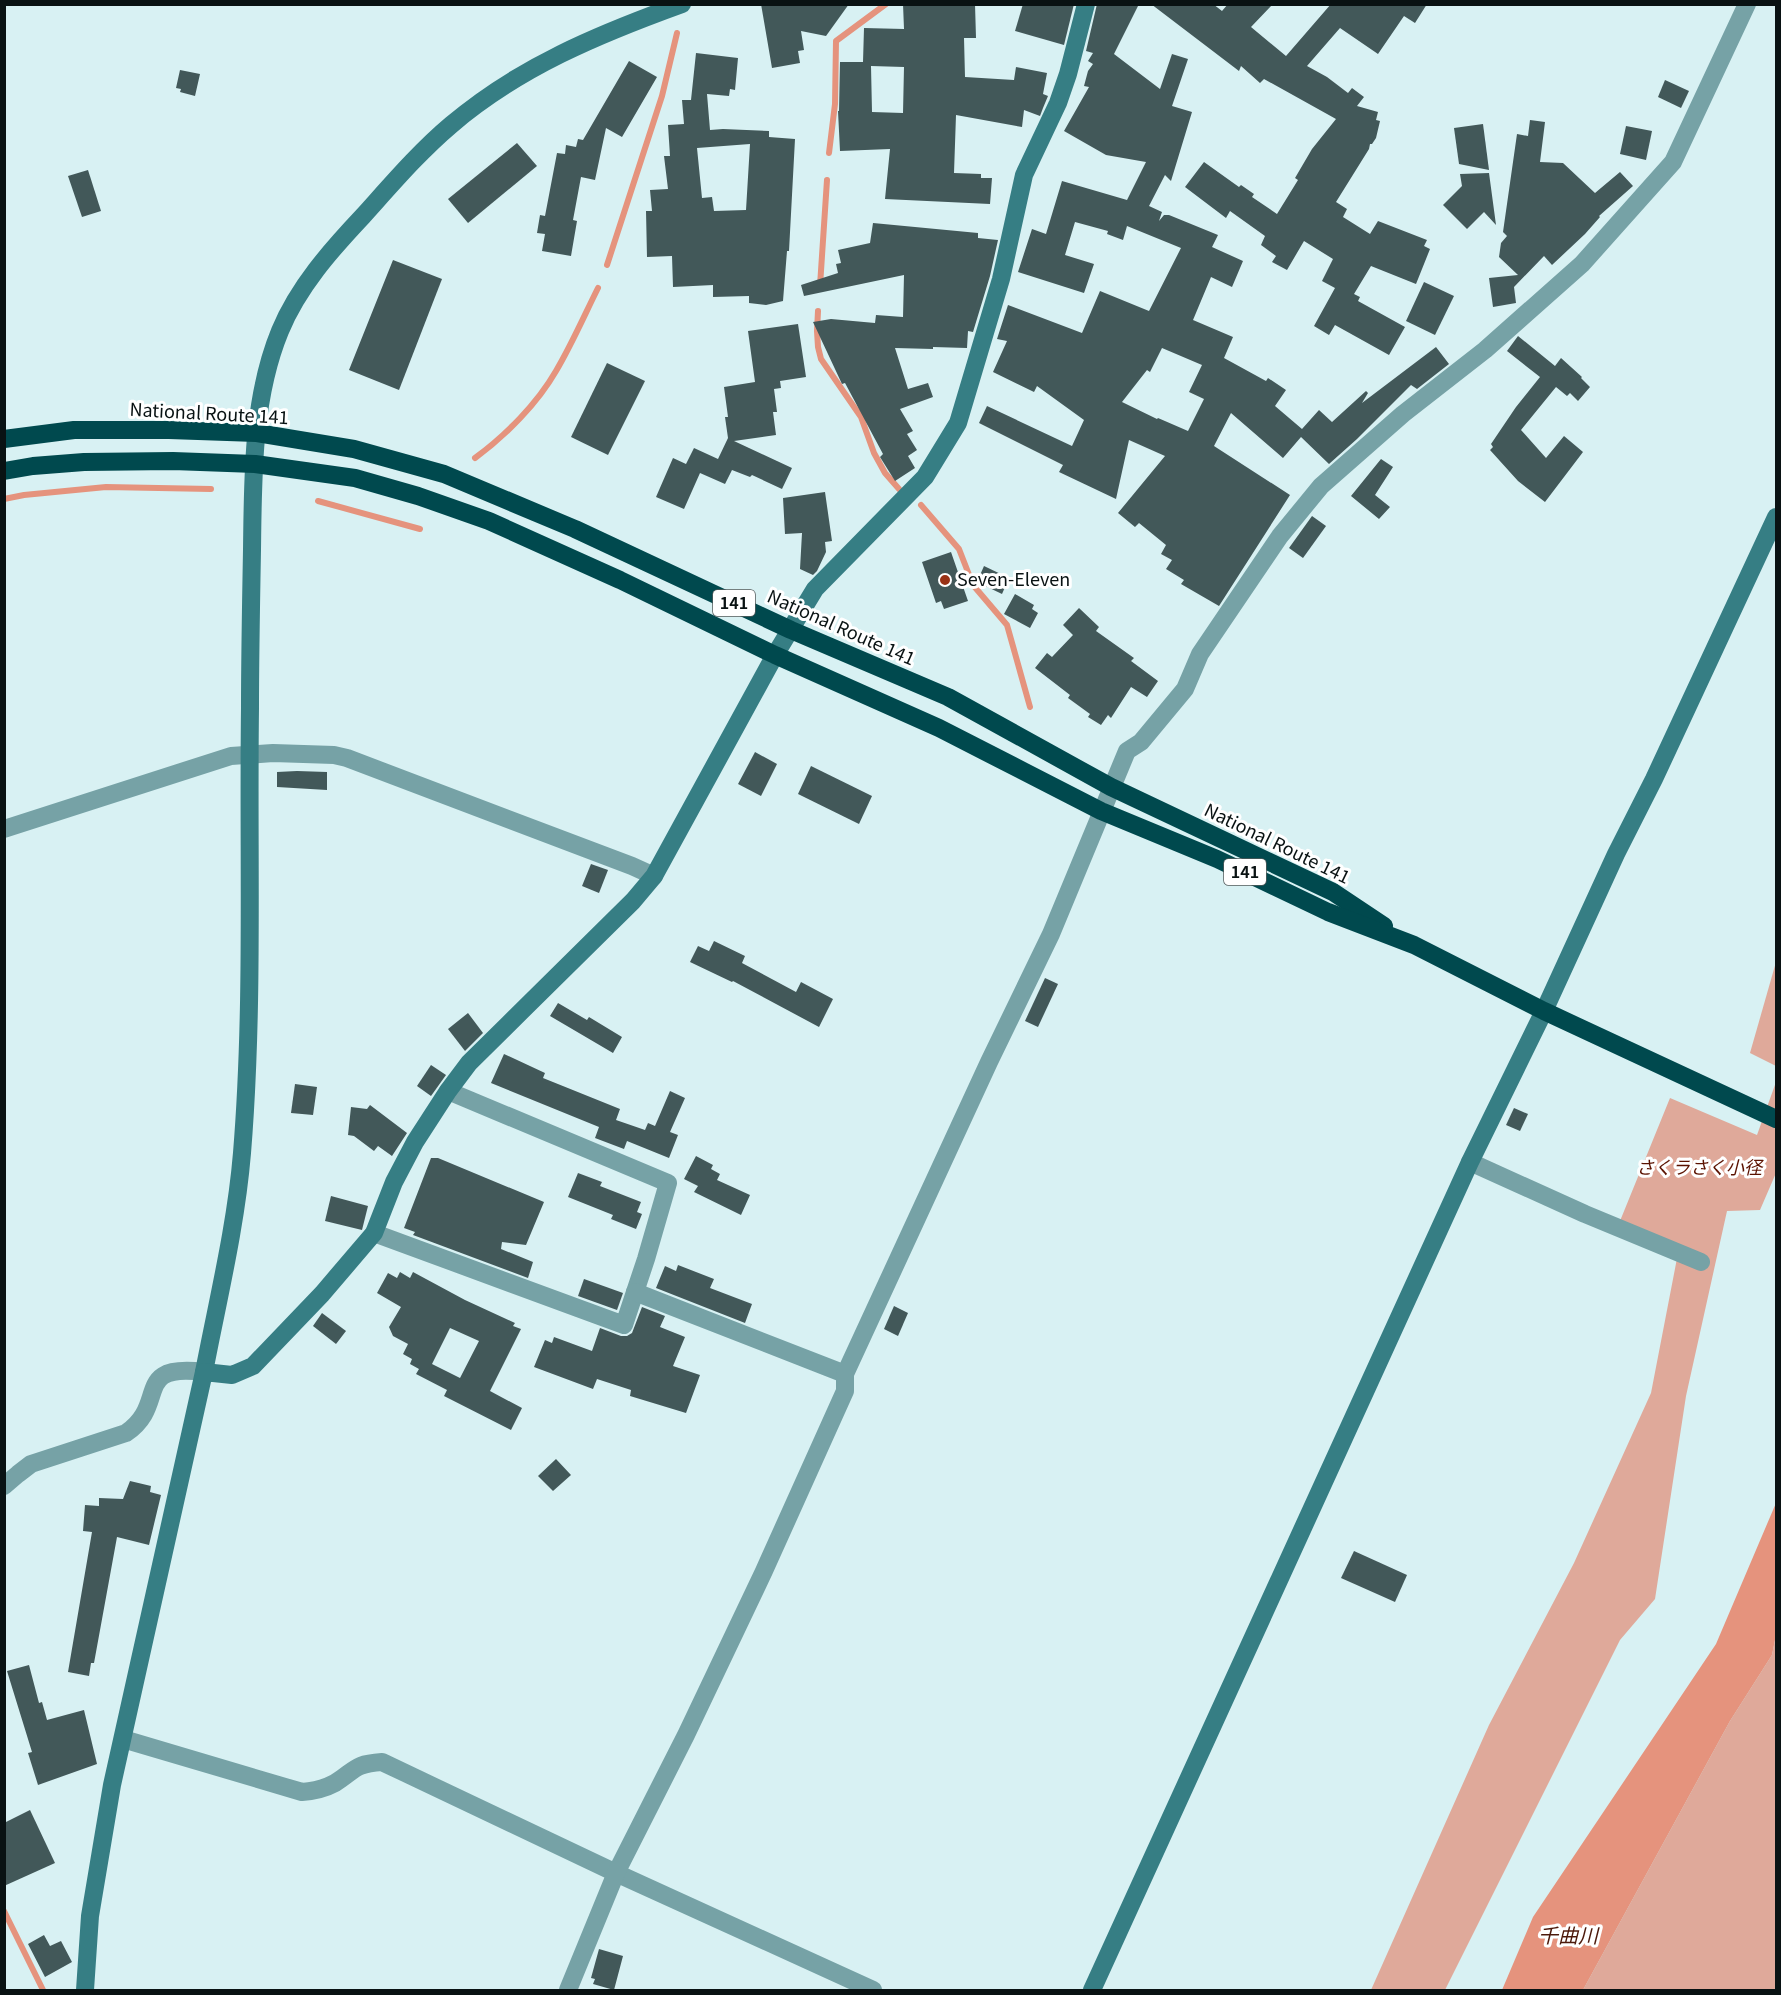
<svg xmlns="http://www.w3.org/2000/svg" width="1781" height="1995" viewBox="0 0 1781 1995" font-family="Georgia,'Noto Sans JP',serif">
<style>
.green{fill:#dfa99a}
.water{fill:#e5937d}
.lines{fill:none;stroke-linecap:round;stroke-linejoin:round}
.stream{stroke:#e5937d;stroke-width:6}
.building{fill:#425859;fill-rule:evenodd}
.street{stroke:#76a2a6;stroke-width:18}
.secondary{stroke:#367e84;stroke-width:18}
.highway{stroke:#00494e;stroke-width:18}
.poi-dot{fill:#9a3216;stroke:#fff;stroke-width:2}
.labels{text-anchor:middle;stroke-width:6;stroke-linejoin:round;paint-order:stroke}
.shield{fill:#fff;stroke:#53595a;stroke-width:1.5}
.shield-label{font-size:16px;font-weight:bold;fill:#091213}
.street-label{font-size:18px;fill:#091213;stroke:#fff}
.poi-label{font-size:18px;fill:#091213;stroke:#fff;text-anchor:start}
.park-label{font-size:18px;font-style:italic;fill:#5b1200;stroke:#fff}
.water-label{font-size:20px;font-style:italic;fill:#4c190b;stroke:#fff}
</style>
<rect width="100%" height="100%" fill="#d8f1f3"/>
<g class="green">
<path d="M1776,962V1066L1750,1053Z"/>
<path d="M1776,1082V1173L1760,1210L1727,1211L1686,1396L1655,1599L1620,1640L1445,1990H1371L1489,1725L1574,1563L1651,1393L1679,1248L1620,1221L1670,1098L1757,1135Z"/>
<path d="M1776,1635V1990H1583L1730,1721L1772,1655Z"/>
</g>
<path class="water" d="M1776,1503V1635L1772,1655L1730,1721L1583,1990H1502L1533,1917L1716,1644Z"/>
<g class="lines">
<g class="stream">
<path d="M829,153L835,104L836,41L886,4"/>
<path d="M607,265L662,96L677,33"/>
<path d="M820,286L827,180"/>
<path d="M818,311L817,331L818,347L821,359L861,417L874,453L885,473L899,489"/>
<path d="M475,458C506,435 537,404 556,371C572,344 584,316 598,288"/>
<path d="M4,499L24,495L106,487L211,489"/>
<path d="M318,501L420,529"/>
<path d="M921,505L959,549L973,585L1007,625L1030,707"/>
<path d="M4,1911L43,1990"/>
</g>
</g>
<g class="building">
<path d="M761,4H849L826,36L801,31L804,50L798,51L800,63L772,68Z"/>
<path d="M903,4H975L976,38H964L965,77L1014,80L1016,67L1047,73L1043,94L1048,96L1043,108L1040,116L1024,110L1022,127L956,115L954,173L981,174V178H992L990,204L885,199L890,149L840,151L838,111H839L840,62H863L864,28L904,29ZM871,66L904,67L903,113L872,112Z"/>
<path d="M1023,4H1074L1064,45L1015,31Z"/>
<path d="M1097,4H1139L1114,54L1160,89L1172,54L1188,59L1172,106L1192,112L1171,181L1165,175L1149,206L1162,212L1159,221L1164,215H1169L1218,235L1212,247L1243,261L1232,287L1211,277L1193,320L1233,337L1224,358L1266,381L1268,378L1286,390L1275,406L1302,429L1319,410L1332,422L1366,391L1368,393L1362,403L1436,347L1449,364L1417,389L1411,385L1357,439L1329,464L1301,437L1283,458L1231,413L1214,446L1290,495L1219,606L1181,584L1184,580L1166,569L1172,560L1161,554L1166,545L1139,523L1135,527L1118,513L1165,456L1129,440L1116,499L1059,472L1063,465L979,423L987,406L1072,446L1084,420L1037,386L1034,392L993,372L1007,341L997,339L1008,305L1082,333L1100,291L1149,311L1181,248L1127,226L1123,240L1107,234L1108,231L1075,222L1065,255L1094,264L1084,293L1018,272L1032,229L1046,234L1062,181L1127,200L1146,162L1106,155L1064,131L1089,87L1084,86L1088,71L1093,64L1088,61L1093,53L1086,51ZM1162,348L1202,365L1189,392L1204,399L1188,431L1158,418L1157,419L1122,402L1147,370L1150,372Z"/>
<path d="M1151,4H1213L1222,11L1228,4H1273L1251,27L1286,56L1331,4H1427L1415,23L1404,16L1378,54L1340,28L1307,66L1327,77L1348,93L1352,88L1364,97L1357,106L1378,112L1376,120L1380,121L1376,138L1372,144H1370L1369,149L1336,202L1347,209L1343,217L1370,234L1378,221L1427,240L1424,246L1430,249L1416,284L1371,266L1354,294L1360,297L1358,301L1405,327L1389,355L1335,325L1329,335L1314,326L1335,288L1322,281L1333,259L1304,241L1287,270L1272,262L1276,256L1261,245L1265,236L1230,211L1226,218L1185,187L1204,162L1239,187L1241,185L1254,194L1252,197L1277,214L1298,180L1295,178L1312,149L1336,119L1264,79L1260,83L1241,66L1239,71Z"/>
<path d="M696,53L738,58L735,90L730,89L729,96L707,94L710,130L723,129L769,131V137L795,139L789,251H787L783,301L766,305L749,303V296L713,297V285L673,287L672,256L647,257L646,211H652L650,190L668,189L664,156H670L668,125L684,124L682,100H691ZM750,144L746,210L714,211L712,197L702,198L697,148Z"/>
<path d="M629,61L657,77L622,137L606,128L595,180L581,177L573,220L577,221L571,256L542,251L545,234L537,233L540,215L545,216L557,153L565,154L566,145L576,147L578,139L583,140Z"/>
<path d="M180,70L200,74L195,96L180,92L181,89L176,88Z"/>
<path d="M1665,80L1689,91L1681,108L1658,97Z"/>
<path d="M1530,120L1545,122L1540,162L1563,163L1595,193L1620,172L1633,186L1599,216L1600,217L1585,234L1552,265L1544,256L1514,287L1516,303L1493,307L1489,278L1518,275L1499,257L1501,243L1507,236L1503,232L1517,134L1528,136Z"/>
<path d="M1483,124L1489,170L1459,164L1454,128Z"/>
<path d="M1626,126L1652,131L1646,160L1620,154Z"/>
<path d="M517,143L537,166L468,223L448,199Z"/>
<path d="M88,170L101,211L82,217L68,176Z"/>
<path d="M1489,173L1496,225L1484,212L1467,229L1443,205L1462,186L1460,174Z"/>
<path d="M873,223L978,233V238L998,240L990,276L973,332L968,331L967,348L933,347V349L895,348L908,389L928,383L933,397L900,409L913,431L907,434L917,450L908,456L915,468L895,481L880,457L883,454L845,383L842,384L813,322L831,319L875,323L876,315L903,317L904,275L804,296L801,285L838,273L836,264L841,263L838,250L870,243Z"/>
<path d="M393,260L442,279L399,390L349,370Z"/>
<path d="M1424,282L1454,296L1435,335L1406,321Z"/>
<path d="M798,324L806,377L780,381L781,388L774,389L777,412H773L776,435L734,441L792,468L782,489L752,475L750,477L732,470L725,484L700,473L684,509L656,497L673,458L686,464L694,448L718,459L728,438L725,417H728L724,387L755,382L748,331Z"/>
<path d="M1518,336L1555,366L1561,358L1582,377L1581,378L1590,387L1578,401L1570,393L1567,396L1556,387L1521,430L1546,458L1564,436L1583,452L1545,502L1518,481L1490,450L1493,447L1491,444L1516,407L1540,377L1507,351Z"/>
<path d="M607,363L645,381L608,455L571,437Z"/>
<path d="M1381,459L1393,467L1375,495L1390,507L1379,519L1351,496Z"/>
<path d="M825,492L832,541L825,542L826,552L817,571L813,575L800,569L802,533L785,534L783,498Z"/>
<path d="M1312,516L1326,526L1303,558L1289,548Z"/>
<path d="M951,552L968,601L944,609L941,601L936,603L922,562Z"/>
<path d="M984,566L1009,578L1002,594L977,582Z"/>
<path d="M1015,594L1034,605L1032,609L1038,613L1030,628L1004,614Z"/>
<path d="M1079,608L1099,627L1096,631L1134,658L1131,661L1158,681L1147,697L1131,687L1111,718L1108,715L1101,725L1088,717L1090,714L1068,698L1070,695L1035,668L1047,653L1052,657L1073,635L1063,625Z"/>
<path d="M755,752L777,764L761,796L738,784Z"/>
<path d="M811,766L872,796L859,824L798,794Z"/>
<path d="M297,771L327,772V790L277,787V772Z"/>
<path d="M591,864L608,870L599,893L582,886Z"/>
<path d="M714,941L745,956L742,963L796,992L801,982L833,999L819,1027L733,981L732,982L690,962L698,946L709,951Z"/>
<path d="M1045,978L1058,984L1038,1027L1025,1021Z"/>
<path d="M558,1003L587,1020L589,1017L622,1037L613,1053L550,1016Z"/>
<path d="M468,1013L483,1033L465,1051L448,1029Z"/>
<path d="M504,1054L545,1073L543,1078L620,1109L616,1120L645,1130L648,1123L655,1126L670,1091L685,1098L670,1132L678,1135L669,1158L627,1141L624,1149L595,1138L599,1127L491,1083Z"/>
<path d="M431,1065L446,1075L431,1096L417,1086Z"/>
<path d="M295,1084L317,1087L313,1115L291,1113Z"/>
<path d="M370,1105L407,1133L392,1156L378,1146L374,1151L354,1136L348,1135L351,1107L367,1109Z"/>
<path d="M1514,1108L1528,1114L1520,1131L1506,1125Z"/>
<path d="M696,1156L713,1165L711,1169L720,1174L717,1180L750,1195L741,1215L694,1192L698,1186L684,1179Z"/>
<path d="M431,1158H438L544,1202L526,1245L502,1242L501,1249L533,1262L528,1278L413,1235L415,1232L404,1228Z"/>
<path d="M578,1173L602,1182L600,1186L641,1202L637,1212L642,1214L636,1229L611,1219L613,1215L568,1197Z"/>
<path d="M331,1196L368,1206L362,1230L325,1221Z"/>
<path d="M678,1265L714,1279L710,1288L752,1304L745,1323L656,1288L665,1266L676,1271Z"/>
<path d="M400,1272L410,1278L413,1272L465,1300L515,1323L513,1326L521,1329L490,1391L522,1408L511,1430L444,1396L447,1390L416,1374L419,1369L410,1364L412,1359L403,1354L408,1344L393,1336L389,1327L401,1307L377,1293L388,1273L397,1278ZM450,1328L479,1341L460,1378L432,1364Z"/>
<path d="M584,1279L623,1293L617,1310L578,1296Z"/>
<path d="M894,1306L908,1313L898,1336L884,1329Z"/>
<path d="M642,1307L665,1316L660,1327L685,1337L673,1366L700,1375L686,1413L630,1396L631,1390L597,1379L593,1389L534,1367L545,1340L552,1343L554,1337L592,1351L600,1328L621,1336H627L632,1333Z"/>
<path d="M322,1313L346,1331L336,1344L313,1326Z"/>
<path d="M556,1459L571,1475L553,1491L538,1476Z"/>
<path d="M130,1481L151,1486L150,1492L161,1495L149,1545L117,1537L94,1663H91L89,1676L68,1672L92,1532L83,1531L85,1505L99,1506V1498L123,1499Z"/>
<path d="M1354,1551L1407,1575L1395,1602L1341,1578Z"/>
<path d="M29,1665L39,1703L42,1702L47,1720L84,1710L97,1764L38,1785L28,1753L32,1752L7,1671Z"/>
<path d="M30,1810L55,1863L4,1886V1823Z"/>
<path d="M44,1935L50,1946L61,1941L72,1962L45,1977L28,1944Z"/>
<path d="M599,1949L623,1956L614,1990L593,1984L595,1979L591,1978Z"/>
</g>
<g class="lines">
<g class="street">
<path d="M4,829L231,756L273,753L334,755L347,758L632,866L654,876"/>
<path d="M1470,1162L1585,1214L1701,1262"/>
<path d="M374,1233L624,1325L646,1259L668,1183L448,1091"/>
<path d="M635,1292L845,1374"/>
<path d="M4,1486L18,1474L31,1464L126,1433C169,1404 131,1363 204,1372"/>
<path d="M123,1739L302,1792C314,1791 324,1789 335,1783C356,1770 353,1764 382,1762L616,1873L873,1990"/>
<path d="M568,1990L616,1873L686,1735L764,1571L845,1391V1374L989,1062L1051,934L1127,751L1141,742L1185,689L1200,654L1280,536L1321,486L1403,414L1485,350L1582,264L1673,162L1747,4"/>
</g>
<g class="secondary">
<path d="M204,1372C218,1299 236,1226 242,1153C254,1006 248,856 250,708C250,656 251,603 252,550C253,477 252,399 280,331C298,287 331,250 363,216C391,185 419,152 451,125C519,67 599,34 682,4"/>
<path d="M85,1990L90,1916L112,1785L204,1372L232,1375L253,1366L322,1294L374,1233L394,1182L415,1142L448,1091L469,1063L633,901L654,876L775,655L815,589L925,477L958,423L1001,279L1024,175L1058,103L1068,74L1086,4"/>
<path d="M1092,1990L1470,1162L1544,1011L1616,854L1654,779L1776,517"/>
</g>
<g class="highway">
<path d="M4,439L74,430H169L257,433L354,449L444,474L575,529L791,630L948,697L1111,787L1333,892L1384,926"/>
<path d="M4,471L33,466L84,462L173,461L255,464L355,478L418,496L489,521L620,580L775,655L939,728L1101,811L1217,859L1328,912L1414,945L1544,1011L1776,1119"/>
</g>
</g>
<circle class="poi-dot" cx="945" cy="580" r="6"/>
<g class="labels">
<g class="shield">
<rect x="713" y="590" width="42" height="26" rx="4.5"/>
<rect x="1224" y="859" width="42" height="26" rx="4.5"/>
</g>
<g class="shield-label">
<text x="734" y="609">141</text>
<text x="1245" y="878">141</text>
</g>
<g class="street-label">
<text transform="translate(209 414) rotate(3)" y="6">National Route 141</text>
<text transform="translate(841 628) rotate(24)" y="6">National Route 141</text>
<text transform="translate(1277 844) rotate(26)" y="6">National Route 141</text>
</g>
<g class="poi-label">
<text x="957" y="586">Seven-Eleven</text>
</g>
<g class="park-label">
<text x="1699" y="1174">さくラさく小径</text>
</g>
<g class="water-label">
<text x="1568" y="1943">千曲川</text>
</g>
</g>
<rect width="1781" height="1995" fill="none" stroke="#091213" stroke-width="12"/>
</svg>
